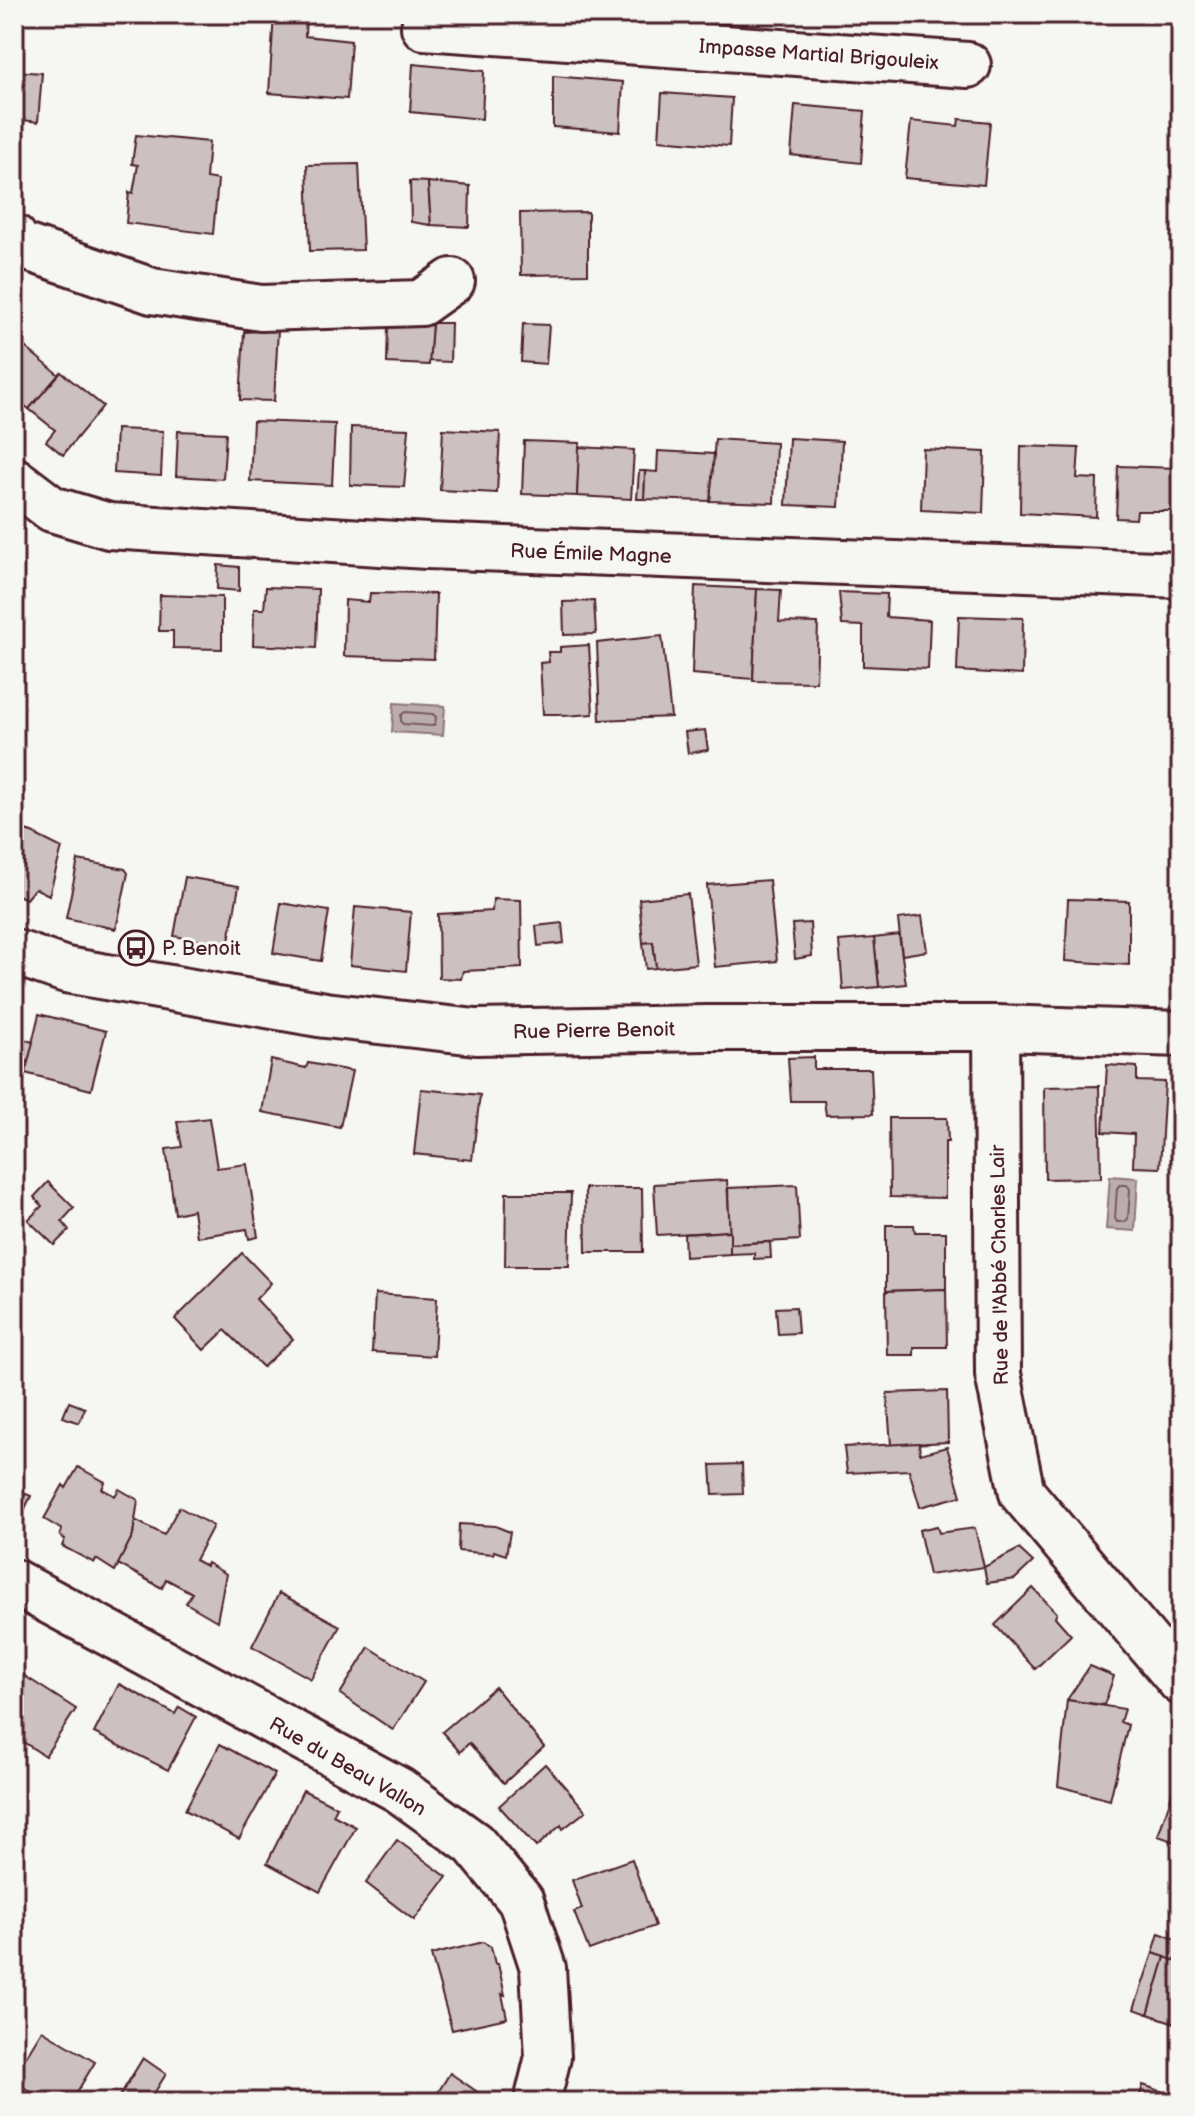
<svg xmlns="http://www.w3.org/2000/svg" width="1195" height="2116" viewBox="0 0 1195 2116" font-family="'Balsamiq Sans',sans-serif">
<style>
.water{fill:#bbadae;stroke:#8e747a;stroke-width:2}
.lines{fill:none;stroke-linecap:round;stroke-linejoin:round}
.shore{stroke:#77585f;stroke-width:2}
.building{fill:#ccc1c0;stroke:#4a1f2b;stroke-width:2}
.minor-casing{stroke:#4a1f2b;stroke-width:50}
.minor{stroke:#f6f6f2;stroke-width:44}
.labels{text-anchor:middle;stroke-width:6;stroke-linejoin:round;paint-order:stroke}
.street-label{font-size:20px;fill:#4a1f2b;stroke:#f6f6f2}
.poi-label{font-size:20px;fill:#4a1f2b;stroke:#f6f6f2;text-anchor:start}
</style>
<rect width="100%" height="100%" fill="#f6f6f2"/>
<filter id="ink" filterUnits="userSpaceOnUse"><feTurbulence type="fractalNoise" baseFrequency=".0125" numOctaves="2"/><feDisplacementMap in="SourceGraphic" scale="16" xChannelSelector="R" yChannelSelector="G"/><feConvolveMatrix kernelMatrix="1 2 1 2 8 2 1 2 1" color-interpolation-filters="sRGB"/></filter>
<g filter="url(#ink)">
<g class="water">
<path d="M394,703L445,706L443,735L392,732Z"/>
<path d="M1110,1176L1138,1178L1135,1231L1106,1229Z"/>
</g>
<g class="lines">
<g class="shore">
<path d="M405,712L433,714L436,717L435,724L432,726L403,724L401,722V715Z"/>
<path d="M1120,1185H1127L1130,1189L1128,1219L1124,1222H1117L1115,1218L1117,1188Z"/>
</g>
</g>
<g class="building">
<path d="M274,14H306L305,36L351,41L347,99L269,93Z"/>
<path d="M413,64L484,71L482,119L410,112Z"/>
<path d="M14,71L42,73L38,122L14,119Z"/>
<path d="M553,76L623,82L620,132L553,127Z"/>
<path d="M662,93L732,98L729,146L659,140Z"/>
<path d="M795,105L865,111L861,163L791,155Z"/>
<path d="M959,119L990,122L984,185L905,178L911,121L958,126Z"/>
<path d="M136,135L209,142L206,178L218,180L213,234L126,223L129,192L133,193L138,165L132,164Z"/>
<path d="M359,164L363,250L310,251L307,165Z"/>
<path d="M410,181L428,182L431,225L411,222Z"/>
<path d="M428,182L470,186L469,227L431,225Z"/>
<path d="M588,212V274L521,275L520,213Z"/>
<path d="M432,323H451L450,362L429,361Z"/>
<path d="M432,323L429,365L387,363L388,326Z"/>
<path d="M523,324L549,325L546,364L521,362Z"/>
<path d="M278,330L274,401L240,400L244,332Z"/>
<path d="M14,338L59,375L29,409L14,398Z"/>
<path d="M61,372L103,406L63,455L46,441L55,430L29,409Z"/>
<path d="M253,421L335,424L332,485L250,481Z"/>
<path d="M351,427L409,429L404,487L350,485Z"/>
<path d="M116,429L163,431L161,476L114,473Z"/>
<path d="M443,429L500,432L497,493L440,490Z"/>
<path d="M178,431L226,433L223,479L176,476Z"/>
<path d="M789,438L842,441L839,507L786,505Z"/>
<path d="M715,439L776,443L774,503L710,501Z"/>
<path d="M524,441L580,443L577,496L522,494Z"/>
<path d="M1021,446L1079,448L1077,478L1097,479L1096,517L1020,513Z"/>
<path d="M579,447L634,450L631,499L577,496Z"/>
<path d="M923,449L985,452L983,513L921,510Z"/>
<path d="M658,451L714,454L710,501L644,499L645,471L657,472Z"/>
<path d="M1118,466L1178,468L1176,511H1137L1136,519L1116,518Z"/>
<path d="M639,471H645L644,499H637Z"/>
<path d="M218,565L239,567V591L217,589Z"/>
<path d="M695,586L757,589L753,679L692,674Z"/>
<path d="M266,587L318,589L316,648L253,645L254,609H264Z"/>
<path d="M757,589L781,590L779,622L818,623L816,682L753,681Z"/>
<path d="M839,592L887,594L886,617L930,620L928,669L863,666V626L842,625Z"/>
<path d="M370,593L436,594L434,659L344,656L345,600L369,602Z"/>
<path d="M160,595L222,597V649L173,648V631H159Z"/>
<path d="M594,601L596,634L564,635L563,602Z"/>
<path d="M959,616L1023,618L1022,675L957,671Z"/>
<path d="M662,636L671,717L600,720L597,643Z"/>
<path d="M589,645L593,714L563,716L560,714H543L540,663L549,662L548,652H560V647Z"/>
<path d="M705,730L708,750L688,753L685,732Z"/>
<path d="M14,824L62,848L49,895L35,888L26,899L14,893Z"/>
<path d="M78,860L125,869L128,873L116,929L66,918Z"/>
<path d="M185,877L239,886L228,946L174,936Z"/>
<path d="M769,880L777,961L715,967L707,885Z"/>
<path d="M688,894L696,964L656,968L653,942L643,943L639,899Z"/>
<path d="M493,899L521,900L522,968L463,971L461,979L439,978L438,914L492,911Z"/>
<path d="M1068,899L1129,901V965L1065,961Z"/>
<path d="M281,903L329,911L321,961L273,953Z"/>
<path d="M355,907L411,912L406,971L350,965Z"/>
<path d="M922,916L927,951L902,955L898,919Z"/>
<path d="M562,923L564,943L538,946L536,926Z"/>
<path d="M810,923L812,956L795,959L792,924Z"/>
<path d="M899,935L906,984L879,987L874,938Z"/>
<path d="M874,938L879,987L843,990L839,941Z"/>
<path d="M653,942L656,968L646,969L643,943Z"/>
<path d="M39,1014L106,1031L91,1090L25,1073Z"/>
<path d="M14,1037L33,1042L26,1070L14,1068Z"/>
<path d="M814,1057V1069H871L873,1114L826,1115L824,1101H791L788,1058Z"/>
<path d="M271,1060L306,1068L308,1063L352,1071L340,1127L262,1112Z"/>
<path d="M1107,1065L1137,1067V1081L1165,1082L1160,1168L1133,1167L1134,1134L1103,1132Z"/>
<path d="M1099,1086L1101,1178L1045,1179L1044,1087Z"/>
<path d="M421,1089L480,1095L472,1160L414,1154Z"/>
<path d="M209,1118L217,1168L247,1164L258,1237L249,1239L247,1229L197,1237L193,1210L175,1214L166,1149L182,1147L177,1122Z"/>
<path d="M889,1118H947L948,1142H945V1198L890,1197Z"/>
<path d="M727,1180L730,1231L657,1235L654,1184Z"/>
<path d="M48,1182L74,1208L62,1221L69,1230L54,1245L28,1220L42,1206L34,1197Z"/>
<path d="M797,1185L800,1240L730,1244L728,1188Z"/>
<path d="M585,1188H642L643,1252H586Z"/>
<path d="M506,1193H571L569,1266H505Z"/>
<path d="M886,1225H914L915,1232H946V1289L886,1291Z"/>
<path d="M730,1231V1254L685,1257L684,1234Z"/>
<path d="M770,1242L771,1258L754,1259V1253L730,1254V1244Z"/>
<path d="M242,1253L271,1283L256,1299L293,1339L263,1367L225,1330L204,1350L175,1319Z"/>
<path d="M946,1289L947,1347H914V1355H887L886,1291Z"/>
<path d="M375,1294L437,1298L434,1356L372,1352Z"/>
<path d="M796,1307L798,1333L778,1334L776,1308Z"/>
<path d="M947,1391L948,1442L891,1445L887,1393Z"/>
<path d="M69,1402L85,1408L79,1423L63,1417Z"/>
<path d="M919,1443L920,1454L947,1447L961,1496L920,1507L909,1470L847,1473L844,1447Z"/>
<path d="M742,1464L743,1494L713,1495L711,1465Z"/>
<path d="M78,1467L105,1482L102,1489L115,1496L119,1489L138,1500L133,1535L115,1571L96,1559L94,1563L62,1546L65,1539L60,1536L62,1530L44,1519L63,1485L66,1488Z"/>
<path d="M14,1489L31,1496L19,1521L14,1519Z"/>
<path d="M179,1507L213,1526L195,1560L206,1566L207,1563L226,1574L217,1621L186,1603L192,1593L166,1579L162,1588L118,1564L133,1535L135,1520L164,1535Z"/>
<path d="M459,1524L495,1526L510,1532L506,1555L494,1551L493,1554L458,1551Z"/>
<path d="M937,1526L939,1533L975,1528L984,1567L929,1575L919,1530Z"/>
<path d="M1019,1549L1033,1562L1015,1579L987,1583L984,1567Z"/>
<path d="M1033,1588L1057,1613L1055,1617L1071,1635L1035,1669L995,1625Z"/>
<path d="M279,1593L340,1626L311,1679L252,1646Z"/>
<path d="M369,1647L424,1682L393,1730L340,1694Z"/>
<path d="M1090,1666L1114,1676L1104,1705L1067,1700Z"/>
<path d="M14,1669L76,1709L45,1756L14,1736Z"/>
<path d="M119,1684L175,1714L179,1707L196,1717L168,1770L94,1733Z"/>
<path d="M495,1687L544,1747L504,1783L469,1743L460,1752L442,1732Z"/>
<path d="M1067,1700L1124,1709L1120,1722L1128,1725L1110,1800L1058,1786Z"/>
<path d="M220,1744L275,1774L239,1839L185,1810Z"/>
<path d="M545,1764L586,1811L563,1829L561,1825L536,1847L499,1806Z"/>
<path d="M1175,1785L1181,1787V1844L1158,1836Z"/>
<path d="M303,1790L337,1807L333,1815L356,1827L320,1892L267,1863Z"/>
<path d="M397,1840L447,1877L414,1920L366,1883Z"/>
<path d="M632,1859L655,1926L589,1950L574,1912L582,1909L572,1880Z"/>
<path d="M1159,1933L1181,1941L1175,1961L1153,1953Z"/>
<path d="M483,1942L491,1947L495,1964H498L505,1995L502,1994L507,2018L452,2030L431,1955Z"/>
<path d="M1181,1946V2025L1148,2014L1165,1957L1175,1961Z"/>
<path d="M1153,1953L1165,1957L1148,2014L1134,2009Z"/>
<path d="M42,2030L95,2062L71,2102H47L14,2081V2076Z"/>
<path d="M143,2058L166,2074L155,2092L171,2102H116Z"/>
<path d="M450,2073L492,2102H432Z"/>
<path d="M1143,2085L1181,2098V2102H1138Z"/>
</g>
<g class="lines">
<g class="minor-casing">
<g id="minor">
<path d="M424,27L968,65"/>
<path d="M14,237L16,244L152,291L261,308L421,303L452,281"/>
<path d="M14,480L52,509L109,526L427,546L1181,575"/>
<path d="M14,952L66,970L325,1015L476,1032L708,1028H996L1181,1034"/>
<path d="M996,1028L998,1374L1022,1493L1181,1682"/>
<path d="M14,1582L399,1790L474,1844L521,1901L543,1968L548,2057L537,2102"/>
</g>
</g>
<use href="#minor" class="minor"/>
</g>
</g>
<defs>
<g id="bus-ring" transform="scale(1.8)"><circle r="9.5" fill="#f6f6f2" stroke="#4a1f2b" stroke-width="1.5"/><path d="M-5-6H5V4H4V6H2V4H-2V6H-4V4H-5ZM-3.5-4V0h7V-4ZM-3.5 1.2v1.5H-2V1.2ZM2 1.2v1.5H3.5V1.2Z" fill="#4a1f2b"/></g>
</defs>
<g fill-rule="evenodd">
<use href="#bus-ring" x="136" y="948"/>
</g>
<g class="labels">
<g class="street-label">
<text transform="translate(819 54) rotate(4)" y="7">Impasse Martial Brigouleix</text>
<text transform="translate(591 553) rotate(2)" y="7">Rue Émile Magne</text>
<text transform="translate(594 1030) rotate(-1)" y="7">Rue Pierre Benoit</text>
<text transform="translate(999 1265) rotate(-91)" y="7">Rue de l'Abbé Charles Lair</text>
<text transform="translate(348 1766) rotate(30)" y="7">Rue du Beau Vallon</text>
</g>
<g class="poi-label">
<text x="162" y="955">P. Benoit</text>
</g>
</g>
<rect width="1195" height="2116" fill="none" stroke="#f6f6f2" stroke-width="48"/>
<rect x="24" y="24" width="1147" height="2068" fill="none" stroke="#4a1f2b" stroke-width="3" filter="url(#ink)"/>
</svg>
